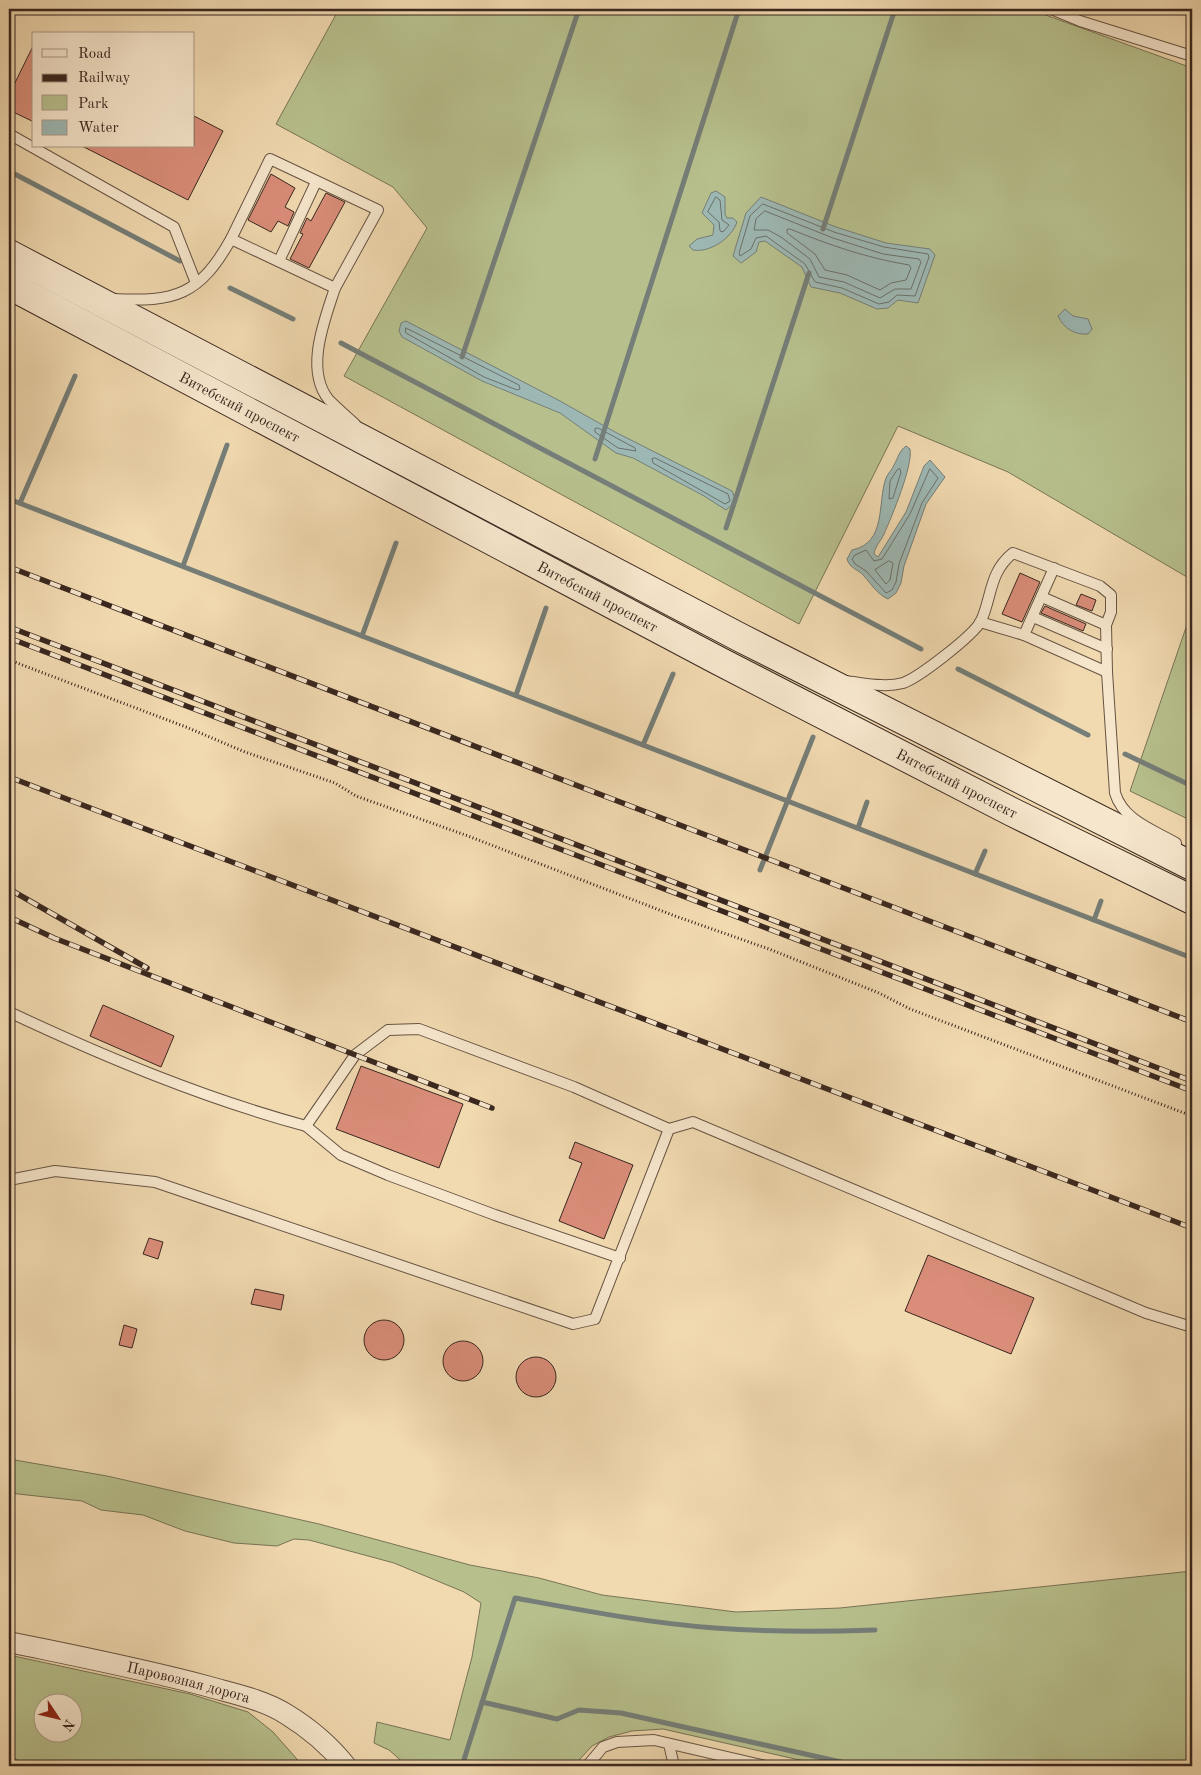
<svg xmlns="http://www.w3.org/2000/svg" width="1201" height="1775" viewBox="0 0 1201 1775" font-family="'Old Standard TT',serif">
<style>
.green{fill:#b7c08d;stroke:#787456;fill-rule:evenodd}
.water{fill:#9db8b4;stroke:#757e78}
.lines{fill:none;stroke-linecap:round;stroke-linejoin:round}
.shore{stroke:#6b706a;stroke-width:1}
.stream{stroke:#757e78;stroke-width:5}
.building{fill:#da8d79;stroke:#39271f}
.lane-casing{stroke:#675443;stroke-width:12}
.street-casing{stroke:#675443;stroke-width:22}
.secondary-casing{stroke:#39271f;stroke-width:30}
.path{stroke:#39271f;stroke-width:3;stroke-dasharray:1 2.5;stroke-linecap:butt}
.lane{stroke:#f6e6cc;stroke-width:10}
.street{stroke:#f6e6cc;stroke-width:20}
.secondary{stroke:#f6e6cc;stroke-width:28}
.rail-casing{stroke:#39271f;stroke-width:5.5}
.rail{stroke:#f6e6cc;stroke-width:4;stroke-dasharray:11;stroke-linecap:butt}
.labels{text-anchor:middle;stroke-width:4;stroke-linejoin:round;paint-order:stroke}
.street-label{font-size:15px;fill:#39271f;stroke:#f6e6cc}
</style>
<rect width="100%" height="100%" fill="#f1d9b0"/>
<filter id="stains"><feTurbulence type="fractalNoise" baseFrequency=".004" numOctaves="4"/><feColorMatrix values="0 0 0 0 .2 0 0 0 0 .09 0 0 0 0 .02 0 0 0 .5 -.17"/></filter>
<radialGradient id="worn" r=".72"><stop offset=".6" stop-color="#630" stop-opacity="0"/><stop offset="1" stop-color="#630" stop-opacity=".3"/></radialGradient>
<g class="green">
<path d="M339,9H1029L1192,68V580L1008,472L898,426L799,624L344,376L427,228L393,187L276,124Z"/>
<path d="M1192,610V821L1130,791Z"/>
<path d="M9,1459L107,1476L319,1524L470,1565L539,1578L602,1595L736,1612L840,1608L1192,1571V1766H826L663,1729L632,1731L609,1737L592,1746L580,1759L577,1766H407L389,1750L374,1743L377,1722L450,1740L472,1657L481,1603L464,1592L394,1563L309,1540L294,1539L277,1546L234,1543L185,1531L143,1515L101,1510L82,1501L9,1493Z"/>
<path d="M9,1655L190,1694L248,1712L273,1732L303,1766H9ZM72,1702V1732H42V1702Z"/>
</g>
<g class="water">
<path d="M716,191L725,197V214L727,218H733L737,222C732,238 710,253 693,250L689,246L697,239L713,235L714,225L702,213L711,193Z"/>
<path d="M761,197L836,227L886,243L930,249L935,255L918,303L898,300L888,308L877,309L840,293L811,287L802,267L765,241L759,242L756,252L741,263L733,256L746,213Z"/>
<path d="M1065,309L1073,316L1088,319L1092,329L1088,334C1075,335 1064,329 1058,316Z"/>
<path d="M406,321L560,401L615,432L732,491L736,501L726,510L704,496L633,458L616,453L560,413L482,381L402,337L399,331L401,323Z"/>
<path d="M906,446L910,449C913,466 892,516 884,534C881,541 875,546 874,554L878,557L906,512L924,466L930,460L945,477L926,504L904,566L901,583L896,593L888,599C877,594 872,585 864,576C858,569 850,569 847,559L852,550C887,543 877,503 886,478C888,473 892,470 894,465C898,458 899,451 906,446Z"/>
</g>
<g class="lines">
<g class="shore">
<path d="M716,197L720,200L722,220L729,225L723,232L720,231L719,222L708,212Z"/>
<path d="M763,204L834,232L884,247L928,254L929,257L915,296L897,295L889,302L879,304L842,288L815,282L805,264L766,236L756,238L751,249L740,256L739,253L750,216Z"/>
<path d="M765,211L833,238L883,254L919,259L921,262L911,289H895L880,298L844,282L819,277L810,259L781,237L768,230H754L756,219Z"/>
<path d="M790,229C829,245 867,258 909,265L911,268L906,280L891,283L880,290L847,275L825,270L815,254L787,233V230Z"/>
<path d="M406,328L519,385L520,389L517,390L484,377L406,333Z"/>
<path d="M598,428L635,448L636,451L618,448L595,432V429Z"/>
<path d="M655,458L728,494L730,501L725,504L653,463L652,459Z"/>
<path d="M900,469L901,472L893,498L889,499L890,481L897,470Z"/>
<path d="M930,469L938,478L922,503L899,564L896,582L892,590L886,593L866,571L855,564L852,559L855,555L866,550L874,561L882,559L910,514Z"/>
<path d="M889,561L893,563L890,580L886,584L875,570Z"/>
</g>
<g class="stream">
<path d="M9,171L180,261"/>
<path d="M823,229L895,9"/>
<path d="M230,288L293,319"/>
<path d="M341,343L921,649"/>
<path d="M462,357L579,9"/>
<path d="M595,459L739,9"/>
<path d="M9,499L1192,958"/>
<path d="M20,503L75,376"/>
<path d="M726,528L809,273"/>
<path d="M183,566L227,445"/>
<path d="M362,636L396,543"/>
<path d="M958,669L1088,735"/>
<path d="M516,695L546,608"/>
<path d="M643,745L673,674"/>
<path d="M1125,754L1192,786"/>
<path d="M858,828L867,802"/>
<path d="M760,870L813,737"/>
<path d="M975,874L985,851"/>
<path d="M1094,920L1101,901"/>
<path d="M482,1702L557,1719L579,1710L621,1713L859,1766"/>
<path d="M9,1759L29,1766"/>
<path d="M462,1766L515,1598C581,1610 648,1623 715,1628C768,1632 821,1632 875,1630"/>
</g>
</g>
<g class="building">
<path d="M34,44V122L9,110V95Z"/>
<path d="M194,116L223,131L188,200L82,146H194Z"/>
<path d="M271,174L295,188L285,207L294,212L288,226L278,221L271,232L248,220Z"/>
<path d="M326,193L345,202L309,268L290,259L303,234L300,233L307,218L311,221Z"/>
<path d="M1020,573L1040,582L1022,622L1002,614Z"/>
<path d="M1081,594L1096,600L1092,611L1076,605Z"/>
<path d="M1045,606L1086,624L1083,631L1041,613Z"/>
<path d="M103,1005L174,1036L161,1067L90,1036Z"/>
<path d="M361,1066L463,1104L439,1168L336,1129Z"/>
<path d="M575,1142L633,1165L604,1239L559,1221L582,1163L569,1158Z"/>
<path d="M149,1238L163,1242L158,1259L143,1254Z"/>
<path d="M928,1255L1034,1298L1011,1354L905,1311Z"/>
<path d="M255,1289L284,1295L281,1310L251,1304Z"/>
<circle cx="384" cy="1340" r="20"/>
<path d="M124,1325L137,1329L132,1348L119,1345Z"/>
<circle cx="463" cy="1361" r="20"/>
<circle cx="536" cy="1377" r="20"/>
</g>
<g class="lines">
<g class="lane-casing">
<g id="lane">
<path d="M1051,9L1080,21L1192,56"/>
<path d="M9,134L174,227L196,283"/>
<path d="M270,159L378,210L335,288L231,239Z"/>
<path d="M279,261L316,182"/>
<path d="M335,288C325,319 304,370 329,400C337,408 346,416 355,424"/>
<path d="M113,299C175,302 199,296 231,239"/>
<path d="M1042,597L1106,625"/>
<path d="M1033,617L1107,649"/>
<path d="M980,622L1024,635L1107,672"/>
<path d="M1024,635L1054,568"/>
<path d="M845,681C864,683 885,688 903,683C918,678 973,636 981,621C992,597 989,572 1013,553L1100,586L1111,595V612L1106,625L1107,672L1115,793C1123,820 1153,830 1176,843"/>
<path d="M9,1012C105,1057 203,1098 306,1126L355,1055L388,1030L419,1029L574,1087L669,1129"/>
<path d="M306,1126L341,1155L388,1175L495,1215L620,1258"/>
<path d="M9,1180L55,1171L155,1182L573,1324L595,1319L669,1129L693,1122L1146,1313L1192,1327"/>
<path d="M669,1744L674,1766"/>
<path d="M587,1766L603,1747L617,1742L654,1740L766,1766"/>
</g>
</g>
<g class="street-casing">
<g id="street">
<path id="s1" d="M9,1642C76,1656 144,1669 210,1687C235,1694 264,1700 286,1714C309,1728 330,1746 346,1766"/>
</g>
</g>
<g class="secondary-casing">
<g id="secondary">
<path d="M9,254L741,638L1192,866"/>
<path id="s2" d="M9,285L719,661L1012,812L1192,900"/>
</g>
</g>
<path class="path" d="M9,660L186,727L245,752L335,783L356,796L468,836L675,916L769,949L879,993L910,1009L1192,1116"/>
<use href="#lane" class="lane"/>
<use href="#street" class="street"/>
<use href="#secondary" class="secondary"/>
<g class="rail-casing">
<g id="rail">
<path d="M9,567L1192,1022"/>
<path d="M9,627L1192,1081"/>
<path d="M9,638L1192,1091"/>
<path d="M9,777L1192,1228"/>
<path d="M9,889L147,968"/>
<path d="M9,917L54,938L492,1108"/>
</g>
</g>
<use href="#rail" class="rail"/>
</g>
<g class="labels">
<g class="street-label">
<text dy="5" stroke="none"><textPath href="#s2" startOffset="261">Витебский проспект</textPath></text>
<text dy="5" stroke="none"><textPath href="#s2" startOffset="666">Витебский проспект</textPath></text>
<text dy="5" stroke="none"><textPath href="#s2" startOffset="1071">Витебский проспект</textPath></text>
<text dy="5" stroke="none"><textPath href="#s1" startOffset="184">Паровозная дорога</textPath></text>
</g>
</g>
<rect width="1201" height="1775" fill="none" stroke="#f1d9b0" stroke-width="30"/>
<rect x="10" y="10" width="1181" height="1755" fill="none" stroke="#39271f" stroke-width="2.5"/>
<rect x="15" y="15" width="1171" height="1745" fill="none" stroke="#39271f"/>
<rect x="32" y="32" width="162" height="115" fill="#f6e6cc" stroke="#aa9a87"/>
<rect x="42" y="49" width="25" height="8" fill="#f6e6cc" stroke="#aa9a87"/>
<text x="78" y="58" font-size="15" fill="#39271f">Road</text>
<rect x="42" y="74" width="25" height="8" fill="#39271f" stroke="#aa9a87"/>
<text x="78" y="82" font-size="15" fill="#39271f">Railway</text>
<rect x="42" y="95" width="25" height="15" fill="#b7c08d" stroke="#aa9a87"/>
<text x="78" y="108" font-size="15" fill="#39271f">Park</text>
<rect x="42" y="120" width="25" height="15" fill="#9db8b4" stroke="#aa9a87"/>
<text x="78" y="132" font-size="15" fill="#39271f">Water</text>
<g transform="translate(58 1718) rotate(125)"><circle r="24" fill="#f6e6cc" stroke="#aa9a87"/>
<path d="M0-4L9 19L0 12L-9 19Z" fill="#8f2418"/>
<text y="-8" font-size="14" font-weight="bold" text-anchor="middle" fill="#39271f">N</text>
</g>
<rect width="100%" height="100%" filter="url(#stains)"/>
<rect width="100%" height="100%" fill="url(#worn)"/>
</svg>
